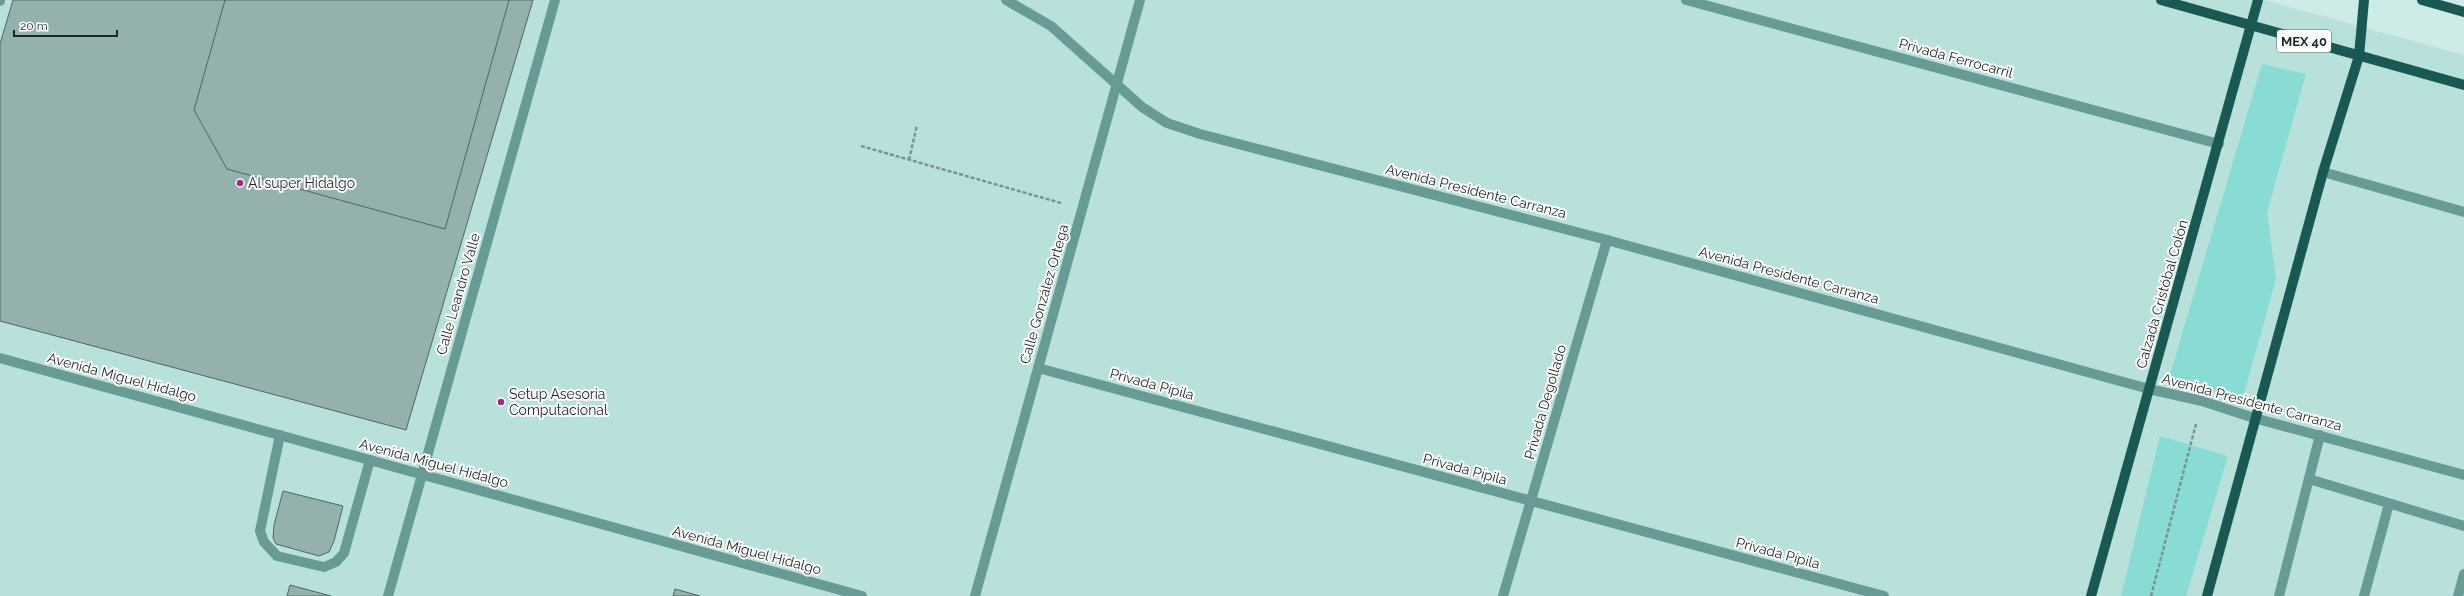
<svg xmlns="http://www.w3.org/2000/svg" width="2464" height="596" viewBox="0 0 2464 596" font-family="Raleway,sans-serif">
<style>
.built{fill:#b9e1dc}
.green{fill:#88dcd3}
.building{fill:#94b1ad;stroke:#4d6764}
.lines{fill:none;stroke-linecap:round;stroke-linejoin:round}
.path{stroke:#7d9390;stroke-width:2.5;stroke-dasharray:4 2;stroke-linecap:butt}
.lane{stroke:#689b96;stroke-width:10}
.street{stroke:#689b96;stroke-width:10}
.primary{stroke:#195853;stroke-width:10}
.poi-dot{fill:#9d2a86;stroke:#fff;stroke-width:1.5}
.labels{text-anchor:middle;stroke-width:4;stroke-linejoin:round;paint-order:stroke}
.shield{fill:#fff;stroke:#606867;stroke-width:1}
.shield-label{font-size:13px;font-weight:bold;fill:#1c2726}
.street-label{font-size:14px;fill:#1c2726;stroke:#fff}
.poi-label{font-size:14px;fill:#1c2726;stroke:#fff;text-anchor:start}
</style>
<rect width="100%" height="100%" fill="#cdebe7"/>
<path class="built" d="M0,0H2264L2464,55V596H0Z"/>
<g class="green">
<path d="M2262,64L2306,74L2267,212L2276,279L2242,401L2169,378Z"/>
<path d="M2160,436L2228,456L2186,596H2121Z"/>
</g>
<g class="building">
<path d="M13,0H533L406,430L0,321V44Z"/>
<path d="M225,0H509L445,229L227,169L194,110Z"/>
<path d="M283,491L343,506L334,541L329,552L319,556L276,544L273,538L274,525Z"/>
<path d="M290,585L331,596H287Z"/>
<path d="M675,589L700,596H673Z"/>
</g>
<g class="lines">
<g class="path">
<path d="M861,146L1061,203"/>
<path d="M909,160L917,125"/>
<path d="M2151,596L2196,424"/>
</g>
<g class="lane">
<path d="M280,435L260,531L264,542L277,556L324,567L336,562L344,553L370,460"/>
<path d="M2309,479L2464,526"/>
<path d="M2279,596L2320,435"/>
<path d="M2364,596L2389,504"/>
<path d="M2458,596L2464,574"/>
</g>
<g class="street">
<path d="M1006,0L1051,26L1142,107L1167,123L1200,134L1607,240L2149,389L2202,401L2254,418L2464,475"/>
<path d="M1686,0L2219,144"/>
<path d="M0,1V0"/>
<path d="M2323,172L2464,212"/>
<path d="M0,358L862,596"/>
<path d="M1038,368L1884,596"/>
<path d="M388,596L555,0"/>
<path d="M975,596L1140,0"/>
<path d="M1503,596L1607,240"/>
</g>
<g class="primary">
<path d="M2161,0L2464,85"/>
<path d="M2422,0L2464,12"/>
<path d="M2091,596L2258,0"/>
<path d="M2207,596L2323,172L2359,56L2364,0"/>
</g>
</g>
<g class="poi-dot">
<circle cx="240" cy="183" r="4"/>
<circle cx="501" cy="402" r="4"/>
</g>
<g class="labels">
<rect class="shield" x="2277" y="30" width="54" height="22" rx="3"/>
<g class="shield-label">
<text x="2304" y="46">MEX 40</text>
</g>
<g class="street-label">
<text transform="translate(1956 58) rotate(15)" y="5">Privada Ferrocarril</text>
<text transform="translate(1476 191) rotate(14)" y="5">Avenida Presidente Carranza</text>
<text transform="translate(1789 275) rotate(15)" y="5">Avenida Presidente Carranza</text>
<text transform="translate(458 294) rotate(-74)" y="5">Calle Leandro Valle</text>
<text transform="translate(1044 294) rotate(-74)" y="5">Calle González Ortega</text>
<text transform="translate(2162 294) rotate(-74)" y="5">Calzada Cristóbal Colón</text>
<text transform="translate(122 377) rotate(15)" y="5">Avenida Miguel Hidalgo</text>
<text transform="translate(1152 384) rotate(15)" y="5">Privada Pípila</text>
<text transform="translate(1545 402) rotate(-74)" y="5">Privada Degollado</text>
<text transform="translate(2252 402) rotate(15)" y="5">Avenida Presidente Carranza</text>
<text transform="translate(434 463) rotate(15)" y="5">Avenida Miguel Hidalgo</text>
<text transform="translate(1465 469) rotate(15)" y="5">Privada Pípila</text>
<text transform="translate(747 550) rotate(15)" y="5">Avenida Miguel Hidalgo</text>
<text transform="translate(1778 553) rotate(15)" y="5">Privada Pípila</text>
</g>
<g class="poi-label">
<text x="248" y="188">Al super Hidalgo</text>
<text x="509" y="399">Setup Asesoria<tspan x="509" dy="16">Computacional</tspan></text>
</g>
</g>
<path d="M14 30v6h103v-6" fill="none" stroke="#1c2726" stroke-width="2"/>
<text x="20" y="30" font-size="12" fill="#1c2726" stroke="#ffffff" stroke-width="3" paint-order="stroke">20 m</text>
</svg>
